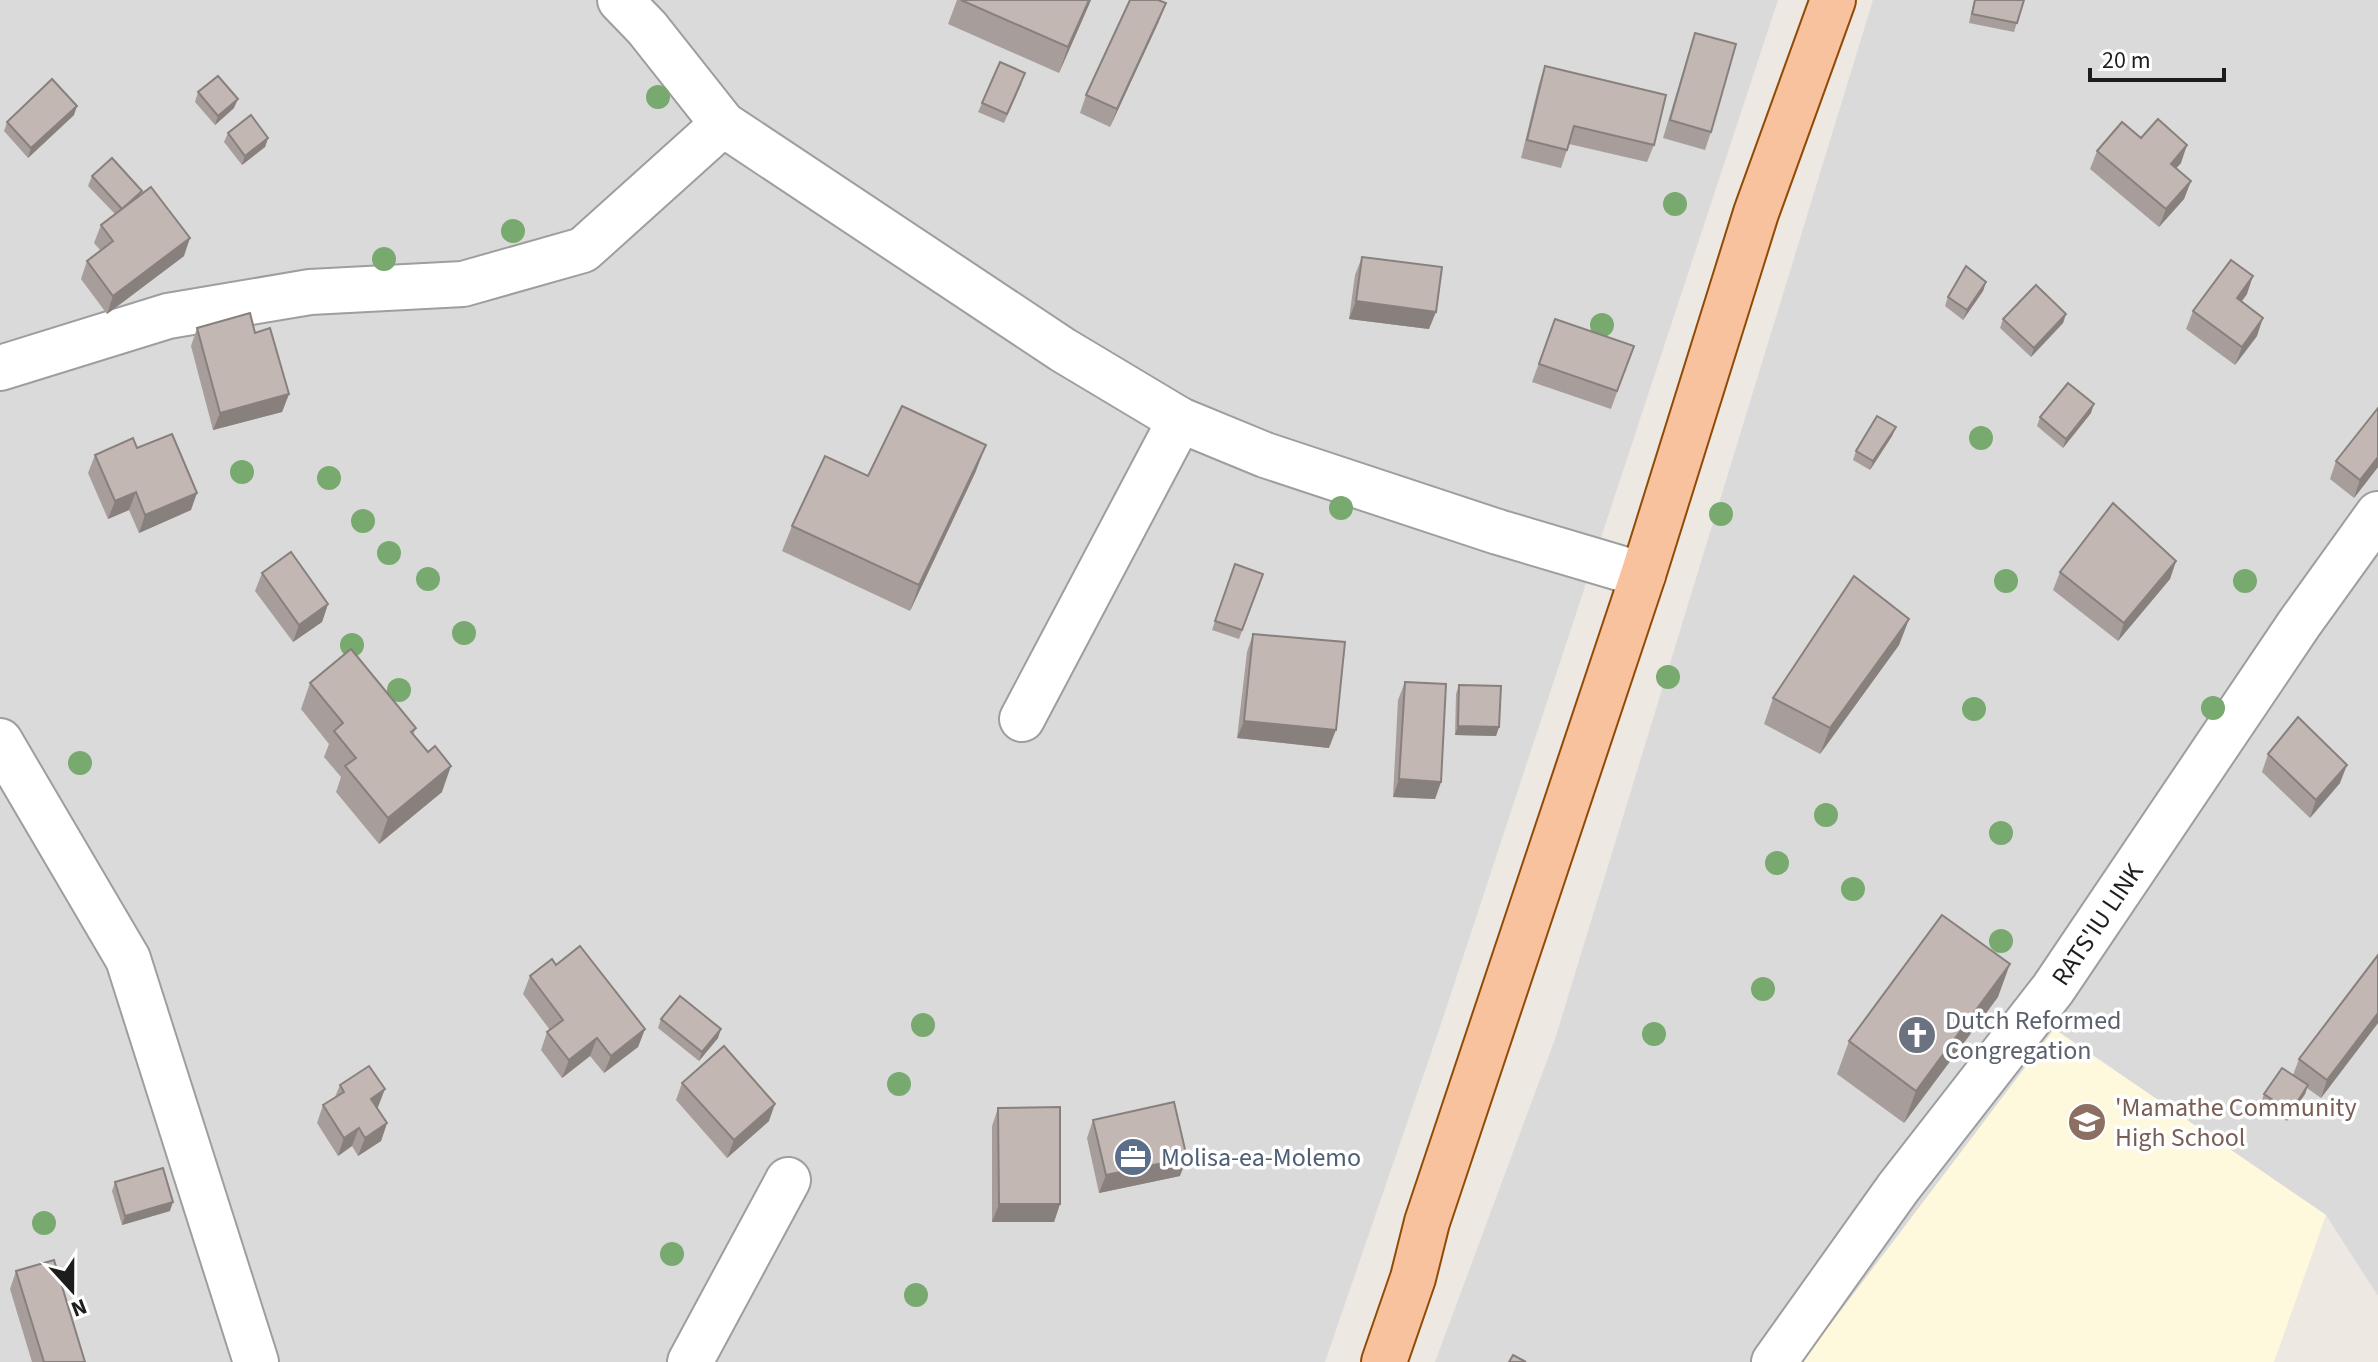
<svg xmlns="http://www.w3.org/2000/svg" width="2378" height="1362" viewBox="0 0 2378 1362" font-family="'Source Sans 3',sans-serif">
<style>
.residential{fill:#dbdada}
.education{fill:#fef8dc}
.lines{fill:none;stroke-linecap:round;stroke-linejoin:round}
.minor-casing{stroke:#9e9e9e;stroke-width:48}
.major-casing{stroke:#904b06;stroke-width:48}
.minor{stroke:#fff;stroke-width:44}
.major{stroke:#f8c29e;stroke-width:44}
.tree{fill:#78a96f}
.wall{fill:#a79d9a}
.shaded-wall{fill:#88807d}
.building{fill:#c2b7b3;stroke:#88807d;stroke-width:2}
.labels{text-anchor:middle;stroke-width:7;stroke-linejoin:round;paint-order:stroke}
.street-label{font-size:26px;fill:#1d1d1d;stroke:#fff}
.worship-label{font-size:26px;fill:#5b616d;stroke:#fff;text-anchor:start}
.education-label{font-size:26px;fill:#785e54;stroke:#fff;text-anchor:start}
.service-label{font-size:26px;fill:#4e5e75;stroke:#fff;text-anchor:start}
</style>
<rect width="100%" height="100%" fill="#eee8e3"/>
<g class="residential">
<path d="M0,0H1778L1442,1021L1325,1362H0Z"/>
<path d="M1873,0H2378V1296L2326,1215L2055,1029L1802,1362H1435L1555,1039Z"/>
</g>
<path class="education" d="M2054,1029L2326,1215L2274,1362H1802Z"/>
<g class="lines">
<g class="minor-casing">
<g id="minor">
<path d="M620,0L647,28L723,124L1063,350L1180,420L1265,455L1498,532L1643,575"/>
<path d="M0,368L168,316L310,292L463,284L583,250L723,124"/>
<path d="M1022,719L1180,420"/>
<path d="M0,741L128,959L256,1362"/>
<path d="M690,1362L788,1180"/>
<path d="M1774,1362L1898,1188L2053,989L2299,624L2378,514"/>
</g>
</g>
<g class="major-casing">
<path id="major" d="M1384,1362L1413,1278L1427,1222L1643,575L1756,213L1833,0"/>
</g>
<use href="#minor" class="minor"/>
<use href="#major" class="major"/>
</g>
<g class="tree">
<circle cx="658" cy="97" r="12"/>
<circle cx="1675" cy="204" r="12"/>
<circle cx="513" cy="231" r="12"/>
<circle cx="384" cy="259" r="12"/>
<circle cx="1602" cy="325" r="12"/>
<circle cx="1981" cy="438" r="12"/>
<circle cx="242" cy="472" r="12"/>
<circle cx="329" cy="478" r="12"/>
<circle cx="1341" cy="508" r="12"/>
<circle cx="1721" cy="514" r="12"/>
<circle cx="363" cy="521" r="12"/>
<circle cx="389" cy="553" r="12"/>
<circle cx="428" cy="579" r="12"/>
<circle cx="2006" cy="581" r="12"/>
<circle cx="2245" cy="581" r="12"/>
<circle cx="464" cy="633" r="12"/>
<circle cx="352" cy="645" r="12"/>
<circle cx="1668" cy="677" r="12"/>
<circle cx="399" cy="690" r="12"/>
<circle cx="2213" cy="708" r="12"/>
<circle cx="1974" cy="709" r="12"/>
<circle cx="80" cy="763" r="12"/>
<circle cx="1826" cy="815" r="12"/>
<circle cx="2001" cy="833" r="12"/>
<circle cx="1777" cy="863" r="12"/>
<circle cx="1853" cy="889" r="12"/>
<circle cx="2001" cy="941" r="12"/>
<circle cx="1763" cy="989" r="12"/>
<circle cx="923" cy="1025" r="12"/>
<circle cx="1654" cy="1034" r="12"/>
<circle cx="899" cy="1084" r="12"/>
<circle cx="44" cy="1223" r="12"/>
<circle cx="672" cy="1254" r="12"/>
<circle cx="916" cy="1295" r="12"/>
</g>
<g class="wall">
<path d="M957,0H1091L1059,73L948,24Z"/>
<path d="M1974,0H2024L2014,32L1969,23Z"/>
<path d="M1159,21L1110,127L1080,113L1086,95Z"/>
<path d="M1695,33L1711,132L1705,150L1663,138L1689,51Z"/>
<path d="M1545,66L1654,145L1647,162L1569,144L1561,168L1521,158L1539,84Z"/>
<path d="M1022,83L1004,123L978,112L982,103Z"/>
<path d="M198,92L234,108L215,125L195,102Z"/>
<path d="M74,115L28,158L4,131L7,122Z"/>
<path d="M228,133L268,138L265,147L242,165L224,142Z"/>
<path d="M2141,138L2181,163L2176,168L2191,181L2184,199L2159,227L2090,169L2097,151Z"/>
<path d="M92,176L141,195L184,256L107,314L81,279L87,261L101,251L94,243L101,225L115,214L88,186Z"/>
<path d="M1362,257L1429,329L1349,319L1355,275Z"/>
<path d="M1986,282L1983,291L1963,320L1945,306L1948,297Z"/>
<path d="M2247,294L2241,302L2257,336L2235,365L2186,329L2193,311Z"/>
<path d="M2066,314L2063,323L2031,357L2000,328L2003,319Z"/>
<path d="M1555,319L1634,346L1611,409L1532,382Z"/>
<path d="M197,328L289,394L282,412L213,430L191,346Z"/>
<path d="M2378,408V467L2354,498L2330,479L2336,461Z"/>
<path d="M2091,413L2063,448L2037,426L2040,417Z"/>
<path d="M1896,427L1892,436L1870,470L1853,460L1856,451Z"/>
<path d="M137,448L191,510L139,533L129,510L108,519L88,473L95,455Z"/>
<path d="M976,471L910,611L782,551L792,526Z"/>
<path d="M2176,561L2170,579L2118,641L2053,590L2060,572Z"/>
<path d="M1235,564L1263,574L1239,639L1212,630Z"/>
<path d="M262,573L328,604L322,622L293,642L255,591Z"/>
<path d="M1909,619L1899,645L1820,754L1764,724L1773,698Z"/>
<path d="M1253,634L1329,748L1237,738L1247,652Z"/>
<path d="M1405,682L1441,782L1435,799L1393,797L1398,700Z"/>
<path d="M310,683L416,728L413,735L442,792L379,844L336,792L341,777L324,757L329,744L301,709Z"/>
<path d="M1459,685L1499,727L1496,736L1455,735L1456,694Z"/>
<path d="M2268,754L2340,783L2310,818L2262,772Z"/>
<path d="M2378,955V1023L2321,1098L2307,1088L2305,1094L2287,1121L2261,1103L2264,1094L2293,1075L2299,1059Z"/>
<path d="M556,965L645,1029L638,1047L604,1073L590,1056L562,1078L541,1050L547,1032L550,1030L523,994L530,976Z"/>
<path d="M1998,997L1904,1123L1837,1074L1849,1041Z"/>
<path d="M661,1019L718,1038L699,1061L658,1028Z"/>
<path d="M682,1083L769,1121L727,1158L676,1100Z"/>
<path d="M340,1085L378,1107L377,1108L387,1123L381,1141L358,1156L352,1146L338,1156L317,1123L323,1105L335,1097Z"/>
<path d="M998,1108L1060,1204L1054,1222H992V1126Z"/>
<path d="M1093,1120L1180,1176L1099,1193L1087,1138Z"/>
<path d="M115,1182L170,1211L122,1225L112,1191Z"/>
<path d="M16,1271L85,1362H32L10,1289Z"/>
</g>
<g class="shaded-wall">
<path d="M1089,0H1091L1059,73L1068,47Z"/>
<path d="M1166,3L1159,21L1110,127L1117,109Z"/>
<path d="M238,99L234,108L215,125L218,116Z"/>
<path d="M77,106L74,115L28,158L31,148Z"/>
<path d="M268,138L265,147L242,165L245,156Z"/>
<path d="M2187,145L2181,163L2164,182L2171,164Z"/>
<path d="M2191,181L2184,199L2159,227L2166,209Z"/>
<path d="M190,238L184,256L107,314L113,296Z"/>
<path d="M2253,276L2247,294L2231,316L2237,298Z"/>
<path d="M1986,282L1983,291L1963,320L1967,310Z"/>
<path d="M1356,301L1436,312L1429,329L1349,319Z"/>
<path d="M2066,314L2063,323L2031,357L2034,348Z"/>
<path d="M2263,318L2257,336L2235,365L2242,347Z"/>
<path d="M289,394L282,412L213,430L220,413Z"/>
<path d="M2094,404L2091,413L2063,448L2066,439Z"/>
<path d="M1896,427L1892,436L1870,470L1873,461Z"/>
<path d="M986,445L976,471L910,611L919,585Z"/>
<path d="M2378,457V467L2354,498L2360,480Z"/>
<path d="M136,492L129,510L108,519L115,501Z"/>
<path d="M197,493L191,510L139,533L145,515Z"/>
<path d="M2176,561L2170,579L2118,641L2124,623Z"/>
<path d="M328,604L322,622L293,642L299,625Z"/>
<path d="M1909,619L1899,645L1820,754L1830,728Z"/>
<path d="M1244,721L1336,730L1329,748L1237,738Z"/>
<path d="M1458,726L1499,727L1496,736L1455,735Z"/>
<path d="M2347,765L2340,783L2310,818L2316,800Z"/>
<path d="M451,766L442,792L379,844L388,818Z"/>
<path d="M1399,779L1441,782L1435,799L1393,797Z"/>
<path d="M2010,964L1998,997L1904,1123L1916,1091Z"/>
<path d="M2378,1013V1023L2321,1098L2327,1080Z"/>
<path d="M645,1029L638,1047L604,1073L611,1056Z"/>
<path d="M721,1029L718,1038L699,1061L702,1052Z"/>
<path d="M597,1038L590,1056L562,1078L569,1060Z"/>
<path d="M2308,1085L2305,1094L2287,1121L2291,1112Z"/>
<path d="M385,1089L378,1107L365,1116L371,1099Z"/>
<path d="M775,1104L769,1121L727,1158L734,1140Z"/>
<path d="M387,1123L381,1141L358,1156L365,1138Z"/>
<path d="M359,1128L352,1146L338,1156L344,1138Z"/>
<path d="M1187,1158L1180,1176L1099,1193L1106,1175Z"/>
<path d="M173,1202L170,1211L122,1225L125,1216Z"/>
<path d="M999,1204H1060L1054,1222H992Z"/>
</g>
<g class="building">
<path d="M961,0H1089L1068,47Z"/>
<path d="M1130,0H1158L1166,3L1117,109L1086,95Z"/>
<path d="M1975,0H2024L2017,23L1972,14Z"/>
<path d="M1695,33L1736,44L1711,132L1670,120Z"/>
<path d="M1000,62L1025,73L1007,114L982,103Z"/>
<path d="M1545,66L1666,95L1654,145L1574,126L1567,150L1527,140Z"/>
<path d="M218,76L238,99L218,116L198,92Z"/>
<path d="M52,79L77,106L31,148L7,122Z"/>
<path d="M251,115L268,138L245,156L228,133Z"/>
<path d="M2158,119L2187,145L2171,164L2191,181L2166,209L2097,151L2122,122L2141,138Z"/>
<path d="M112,158L142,191L122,209L92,176Z"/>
<path d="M151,187L190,238L113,296L87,261L113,241L101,225Z"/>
<path d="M1362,257L1442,267L1436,312L1356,301Z"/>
<path d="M2231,260L2253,276L2237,298L2263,318L2242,347L2193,311Z"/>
<path d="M1966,266L1986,282L1967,310L1948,297Z"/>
<path d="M2036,285L2066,314L2034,348L2003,319Z"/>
<path d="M250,313L255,333L270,328L289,394L220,413L197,328Z"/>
<path d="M1555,319L1634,346L1617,391L1539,364Z"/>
<path d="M2068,383L2094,404L2066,439L2040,417Z"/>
<path d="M902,406L986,445L919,585L792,526L825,456L868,476Z"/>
<path d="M2378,408V457L2360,480L2336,461Z"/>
<path d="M1877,416L1896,427L1873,461L1856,451Z"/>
<path d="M172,434L197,493L145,515L136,492L115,501L95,455L133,438L137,448Z"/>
<path d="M2113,503L2176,561L2124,623L2060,572Z"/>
<path d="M291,552L328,604L299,625L262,573Z"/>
<path d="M1235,564L1263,574L1242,630L1215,621Z"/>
<path d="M1854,576L1909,619L1830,728L1773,698Z"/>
<path d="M1253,634L1345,642L1336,730L1244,721Z"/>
<path d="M351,649L416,728L411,732L428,752L435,746L451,766L388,818L345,766L356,758L334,731L343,723L310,683Z"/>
<path d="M1405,682L1446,684L1441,782L1399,779Z"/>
<path d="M1459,685L1501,686L1499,727L1458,726Z"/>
<path d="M2298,717L2347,765L2316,800L2268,754Z"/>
<path d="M1942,915L2010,964L1916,1091L1849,1041Z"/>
<path d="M580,946L645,1029L611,1056L597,1038L569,1060L547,1032L563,1020L530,976L552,959L556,965Z"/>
<path d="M2378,955V1013L2327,1080L2299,1059Z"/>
<path d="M680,996L721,1029L702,1052L661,1019Z"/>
<path d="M724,1046L775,1104L734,1140L682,1083Z"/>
<path d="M369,1066L385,1089L371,1099L387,1123L365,1138L359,1128L344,1138L323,1105L344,1092L340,1085Z"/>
<path d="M2282,1068L2308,1085L2291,1112L2264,1094Z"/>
<path d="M1174,1102L1187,1158L1106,1175L1093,1120Z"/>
<path d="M1060,1107V1204H999L998,1108Z"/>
<path d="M163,1168L173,1202L125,1216L115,1182Z"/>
<path d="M54,1260L85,1362H44L16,1271Z"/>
<path d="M1513,1355L1526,1362H1509Z"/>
</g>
<defs>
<g id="church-disc" transform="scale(2)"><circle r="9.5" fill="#6b7280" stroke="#fff"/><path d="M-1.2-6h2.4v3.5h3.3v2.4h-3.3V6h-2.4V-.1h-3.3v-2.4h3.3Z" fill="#fff"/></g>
<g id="school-disc" transform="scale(2)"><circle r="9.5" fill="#8d6e63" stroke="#fff"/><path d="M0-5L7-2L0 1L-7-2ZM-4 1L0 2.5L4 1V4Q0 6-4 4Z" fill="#fff"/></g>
<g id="office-disc" transform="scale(2)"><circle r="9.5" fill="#5c6f8a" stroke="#fff"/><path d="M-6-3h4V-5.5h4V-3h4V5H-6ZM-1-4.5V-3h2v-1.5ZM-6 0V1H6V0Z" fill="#fff"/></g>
</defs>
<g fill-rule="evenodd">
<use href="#church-disc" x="1917" y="1035"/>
<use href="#school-disc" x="2087" y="1122"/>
<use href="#office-disc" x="1133" y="1157"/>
</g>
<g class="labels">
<g class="street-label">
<text transform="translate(2097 924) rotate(-56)" y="9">RATS'IU LINK</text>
</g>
<g class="worship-label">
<text x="1945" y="1029">Dutch Reformed<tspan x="1945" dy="30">Congregation</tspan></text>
</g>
<g class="education-label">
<text x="2115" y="1116">'Mamathe Community<tspan x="2115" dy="30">High School</tspan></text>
</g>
<g class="service-label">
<text x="1161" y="1166">Molisa-ea-Molemo</text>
</g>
</g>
<g transform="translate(72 1290) rotate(159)" stroke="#ffffff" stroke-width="6" paint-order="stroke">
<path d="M0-6L14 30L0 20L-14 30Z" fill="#1d1d1d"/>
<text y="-12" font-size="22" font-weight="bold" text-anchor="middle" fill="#1d1d1d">N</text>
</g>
<path d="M2090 68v12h134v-12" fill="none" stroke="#1d1d1d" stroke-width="4"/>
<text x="2102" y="68" font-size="24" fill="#1d1d1d" stroke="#ffffff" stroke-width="6" paint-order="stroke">20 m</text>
</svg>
